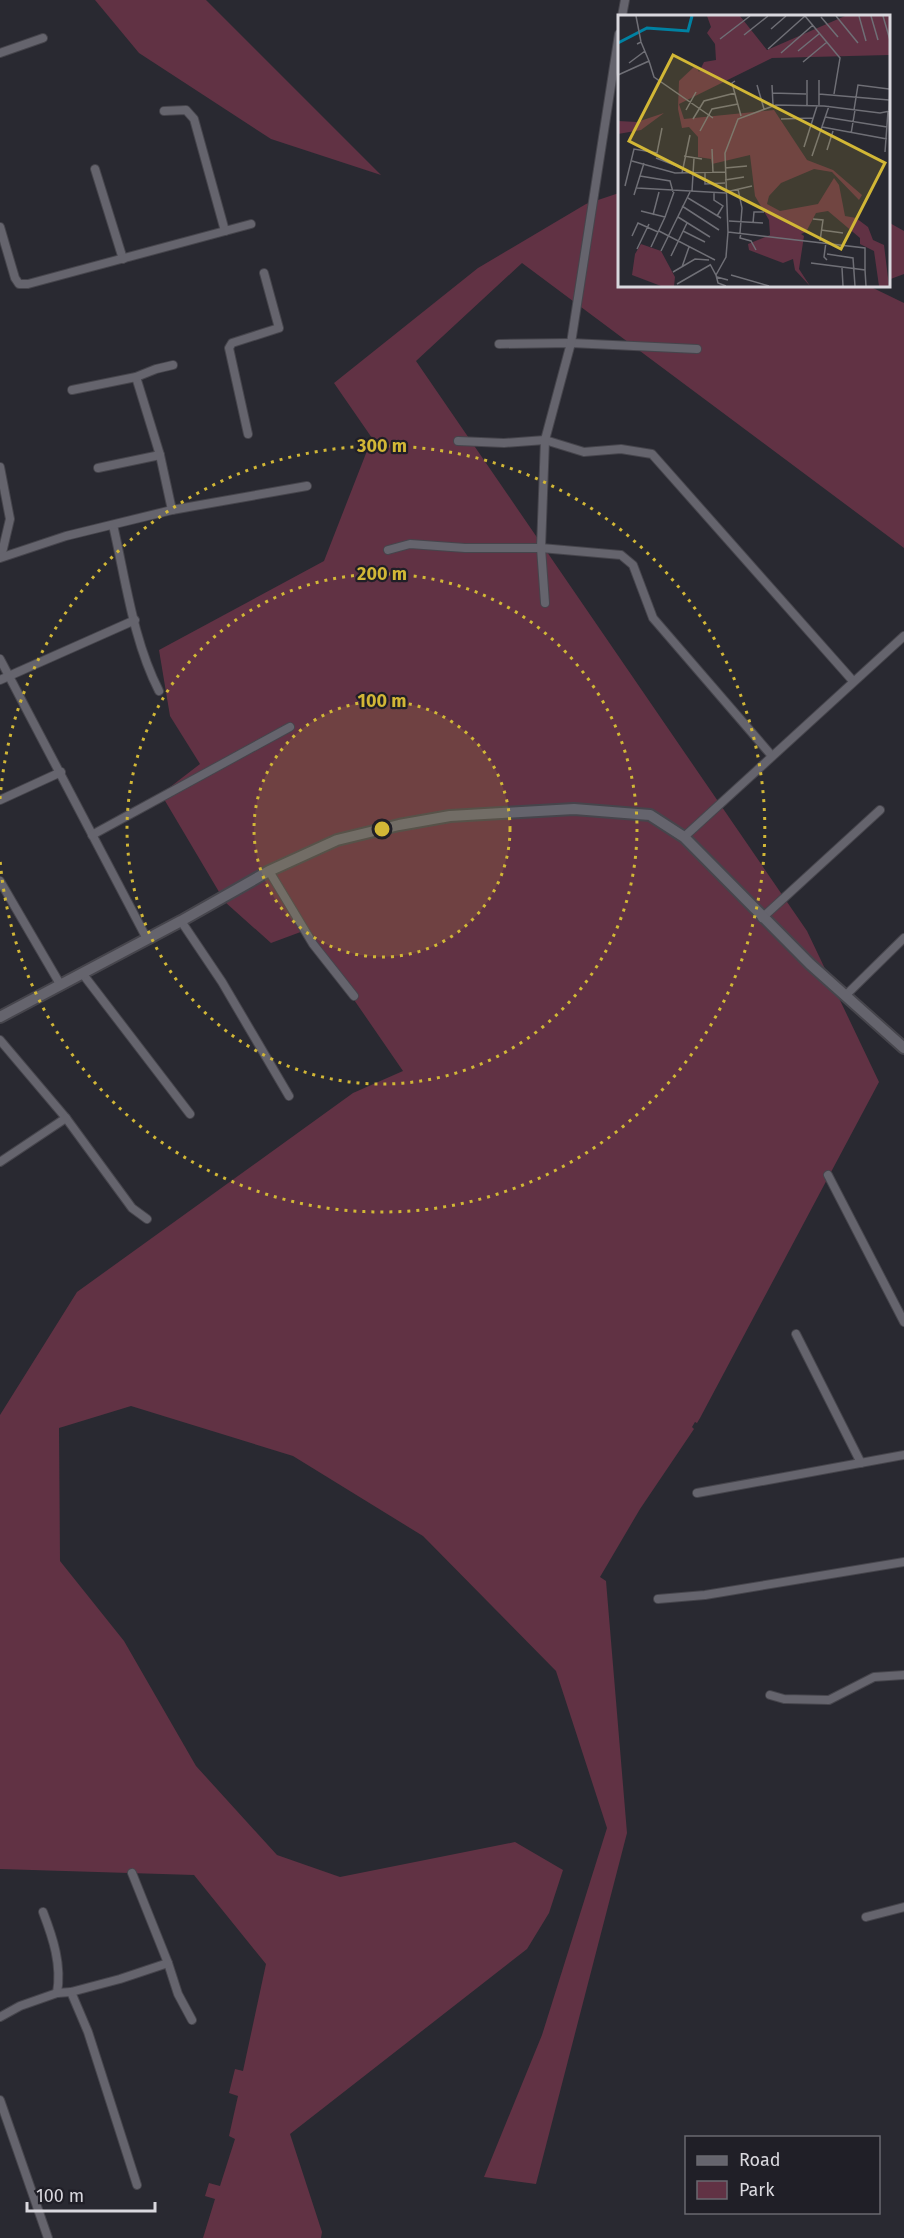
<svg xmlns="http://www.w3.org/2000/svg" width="904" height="2238" viewBox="0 0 904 2238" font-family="'Fira Sans',sans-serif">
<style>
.green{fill:#613244}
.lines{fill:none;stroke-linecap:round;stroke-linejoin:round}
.street-casing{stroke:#46454c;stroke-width:10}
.secondary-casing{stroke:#46454c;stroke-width:14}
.street{stroke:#65646d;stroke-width:8}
.secondary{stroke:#65646d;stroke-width:10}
.ring{fill:none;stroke:#d2b736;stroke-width:3;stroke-dasharray:3 6}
.inset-river{fill:none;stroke:#0081a2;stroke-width:3}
.inset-road{fill:none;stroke:#6f6f76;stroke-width:1.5}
.view{fill:#d2b736;fill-opacity:0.15;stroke:#d2b736;stroke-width:3}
.inset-edge{fill:none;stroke:#d9d8de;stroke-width:3}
.centre{fill:#d2b736;stroke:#201f27;stroke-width:3}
.ring-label{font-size:18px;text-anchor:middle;font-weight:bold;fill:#d2b736;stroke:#201f27;stroke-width:4.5;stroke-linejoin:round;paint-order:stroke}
</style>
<rect width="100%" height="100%" fill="#292931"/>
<g class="green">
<path d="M95,0H206L381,175L271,139L139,53Z"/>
<path d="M619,193V285H875L871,287L904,303V548L522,263L416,361L807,931L879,1082L700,1418L697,1423L695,1422L692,1427L694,1429L640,1509L600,1577L606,1581L627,1833L536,2184L484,2177L542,2035L607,1828L556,1671L423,1536L293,1456L131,1406L59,1428L60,1561L124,1641L196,1766L277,1855L340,1877L515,1842L563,1870L549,1913L527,1949L290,2134L322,2232L321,2238H203L215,2199L205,2196L209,2183L220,2186L235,2139L229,2136L238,2096L229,2093L235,2069L243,2071L266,1964L194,1875L0,1869V1415L77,1292L353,1093L403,1071L306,930L271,943L225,902L161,794L200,764L170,716L159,650L324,561L372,438L334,383L478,268L586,204Z"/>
<path d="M888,222L904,231V274L888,280Z"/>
</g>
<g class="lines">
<g class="street-casing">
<g id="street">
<path d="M622,16L625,0"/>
<path d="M0,53L43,38"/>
<path d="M164,111L186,110L194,119L225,231"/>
<path d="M95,169L123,259"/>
<path d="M0,227L15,278L19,284H28L251,224"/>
<path d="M499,344L571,343L697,349"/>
<path d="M136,377L160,455L172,510"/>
<path d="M72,390L136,377L156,369L173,365"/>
<path d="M248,434L229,348L232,343L279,328L264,273"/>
<path d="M458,441L504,443L545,440L584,452L621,449L652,454L853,681"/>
<path d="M0,467L10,519L1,557"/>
<path d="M98,468L160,455"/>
<path d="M113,525C126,581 133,640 159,691"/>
<path d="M388,550L410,544L465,548H541L621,555L633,565L653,618L772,756"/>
<path d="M0,558L66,536L172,510L307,486"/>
<path d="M545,603L541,548L545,440L571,343L619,34"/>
<path d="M0,659L147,939"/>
<path d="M0,680L135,620"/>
<path d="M0,800L61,772"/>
<path d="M92,835L290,727"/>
<path d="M684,837L904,636"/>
<path d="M269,871L313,944L354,996"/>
<path d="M0,881L60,984"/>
<path d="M762,918L880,810"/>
<path d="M181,921L222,982L289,1096"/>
<path d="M82,973L190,1114"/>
<path d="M846,995L904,938"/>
<path d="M0,1040L66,1118L132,1208L147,1219"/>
<path d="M0,1162L66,1118"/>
<path d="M828,1175L904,1322"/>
<path d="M796,1334L861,1463"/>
<path d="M697,1493L904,1455"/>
<path d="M658,1599L705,1595L904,1562"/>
<path d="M770,1695L784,1699L829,1700L874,1677L904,1675"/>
<path d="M43,1912C53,1938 62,1965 57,1993"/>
<path d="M866,1917L904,1907"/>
<path d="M168,1963L178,1994L192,2020"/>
<path d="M71,1992L88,2032L137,2185"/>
<path d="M0,2017L20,2006L57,1993L71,1992L120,1979L168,1963L132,1873"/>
<path d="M0,2100L48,2238"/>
</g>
</g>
<g class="secondary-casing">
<path id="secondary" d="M0,1017L181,921L269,871L337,840L399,825L450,816L574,809L650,815L684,837L810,964L904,1048"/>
</g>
<use href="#street" class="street"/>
<use href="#secondary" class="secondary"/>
</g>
<circle cx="382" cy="829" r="128" fill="#d2b736" fill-opacity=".12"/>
<g class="ring">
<circle cx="382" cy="829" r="128"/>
<circle cx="382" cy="829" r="255"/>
<path d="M0 799A383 383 0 1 1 0 859"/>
</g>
<g transform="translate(618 15)">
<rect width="272" height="272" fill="#292931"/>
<path d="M89,1H122L149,35L227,1H271V40L154,43L61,89L66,104L156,95L189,145L215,155L244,180L241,185L214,157L196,154L163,168L151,181L149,189L162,196L200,189L216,163L221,170L227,201L238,203L250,212L255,225L266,230L271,271H261L256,236L242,229V223L210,196L198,198L188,217L183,219L186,221L181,254L192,271L177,255L175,244L165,248L131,235L130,229L152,220L151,205L137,181L132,140L94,149L93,144L80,142V122L71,112L64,113L60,94L61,66L78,50L81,57L86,47L98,45L97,29L89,18L93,12ZM46,98L23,115L0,119V106L19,107ZM23,229L43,236L57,262L56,271H43L14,260L17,239Z" fill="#613244"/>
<path class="inset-river" d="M0,28L29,13L70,16L74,1"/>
<path class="inset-road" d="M18,1L23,27M187,1L222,43L216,79M218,1L240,28M241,1L248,26M253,1L260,25M265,1L272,25M203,2L220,22M153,14L168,1M126,20L150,1M102,24L132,1M150,34L187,1M180,36L202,18M163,38L195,10M31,46L36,62L95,103M185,47L209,27M11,48L27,36M0,60L31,46L23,27L19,29M189,65V91M201,65V90M117,66L114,68L123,101M139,70L146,94M154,70L155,90M154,78L188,79M201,79L271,85M68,95L78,77M236,95L240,70L271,74M271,95L272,73M207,102L269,112M75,104L86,86L117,78M163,104L195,103M204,112L269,124M82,116L94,94L120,89M233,119L237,95M186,132L199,91M94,134L95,158M209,135L215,116M267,137L270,96M66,141L84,144M194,141L211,91M38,143L64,153M14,146L57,158L107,157M107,153L129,151M87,157V169L107,168M64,158L72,120M22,161L52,166L55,177M107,165L126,162M7,171L16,134L39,138L44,113M19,173L108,178M120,174L124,193L122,218M74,176L76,143M96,177V185L105,191L99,201M108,177L134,171M16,180L26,148M70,183L103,203M64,191L101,215M23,196L47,202L33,232M35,200L41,177M47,202L56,177M60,202L92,222M195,204L205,205L202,226M111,206L145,208M135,208L136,197H146M203,215L225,218M41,216L97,245M65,216L87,227M110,217L247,233V255M123,218L122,223L133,226L138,235M14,221L20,208L40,217M208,227L206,242L209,245M19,234L31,209M43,236L72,177M209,239L235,243L237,271M53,241L69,208M193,248L247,255L248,271M92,249L99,262L110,265M64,252L71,232M224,253L225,271M55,257L77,244L91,245M113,260L151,271M59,269L92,250M108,271L100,268L98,260L108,242L110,217L107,138L120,104L158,90L206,91L262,98L272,96"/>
<path class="view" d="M55,40L267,148L223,234L11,126Z"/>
<rect width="272" height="272" class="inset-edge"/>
</g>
<circle cx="382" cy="829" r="9" class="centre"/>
<g class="ring-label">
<text x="382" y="452">300 m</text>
<text x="382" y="580">200 m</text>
<text x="382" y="707">100 m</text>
</g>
<rect x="685" y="2136" width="195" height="78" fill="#201f27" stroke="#6a6970" stroke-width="1.5"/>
<rect x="697" y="2156" width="30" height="9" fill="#65646d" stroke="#6a6970" stroke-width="1.5"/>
<text x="739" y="2166" font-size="18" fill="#d9d8de">Road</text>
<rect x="697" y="2181" width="30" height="18" fill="#613244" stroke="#6a6970" stroke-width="1.5"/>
<text x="739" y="2196" font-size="18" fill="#d9d8de">Park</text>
<path d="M27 2202v9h128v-9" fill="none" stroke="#d9d8de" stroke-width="3"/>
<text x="36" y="2202" font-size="18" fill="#d9d8de" stroke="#201f27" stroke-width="4.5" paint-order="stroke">100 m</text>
</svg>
